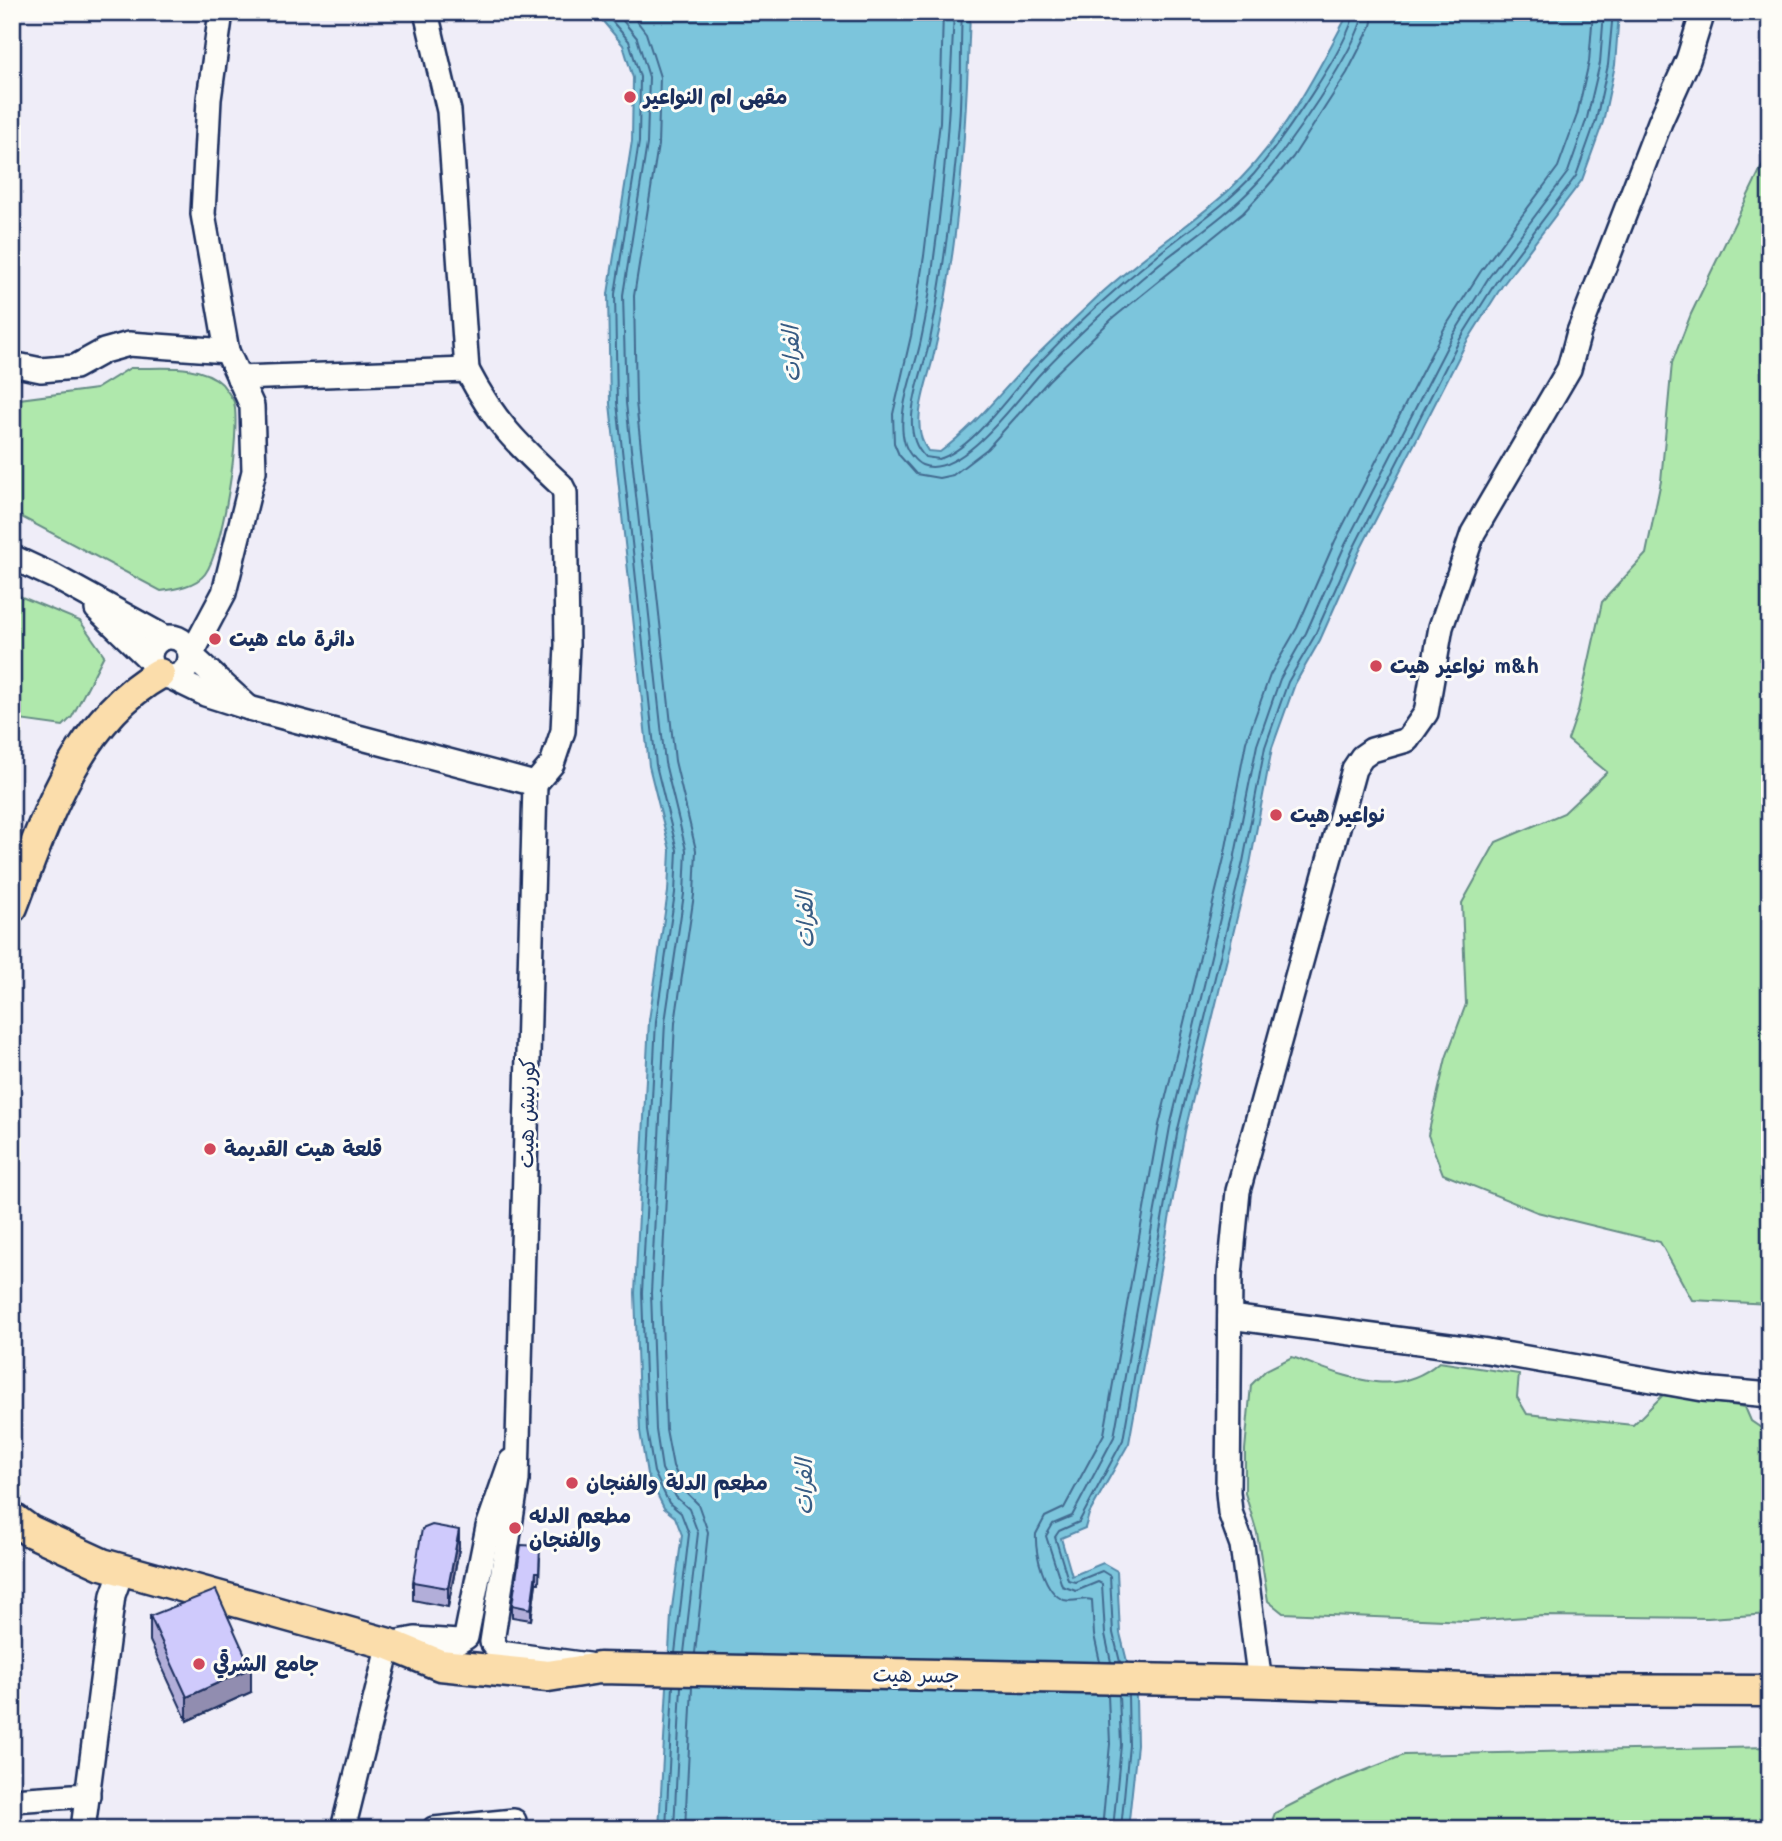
<svg xmlns="http://www.w3.org/2000/svg" width="1782" height="1841" viewBox="0 0 1782 1841" font-family="Mali,'Playpen Sans Arabic',sans-serif">
<style>
.green{fill:#afe8ac;stroke:#658c85;stroke-width:2}
.water{fill:#7cc5dc;stroke:#5589aa;stroke-width:2}
.lines{fill:none;stroke-linecap:round;stroke-linejoin:round}
.shore{stroke:#426b90;stroke-width:2}
.minor-casing{stroke:#1b2f5e;stroke-width:28}
.major-casing{stroke:#1b2f5e;stroke-width:35}
.minor{stroke:#fdfcf7;stroke-width:23}
.major{stroke:#fbddab;stroke-width:30}
.wall{fill:#b2aed9;stroke:#1b2f5e;stroke-width:2}
.shaded-wall{fill:#918db0;stroke:#1b2f5e;stroke-width:2}
.building{fill:#cfcafc;stroke:#1b2f5e;stroke-width:2}
.poi-dot{fill:#d1495b;stroke:#fdfcf7;stroke-width:2.5}
.labels{text-anchor:middle;stroke-width:6;stroke-linejoin:round;paint-order:stroke}
.poi-label{font-size:21px;font-weight:bold;fill:#1b2f5e;stroke:#fdfcf7;text-anchor:start}
.street-label{font-size:21px;fill:#1b2f5e;stroke:#fdfcf7}
.water-label{font-size:23px;font-style:italic;fill:#385c84;stroke:#fdfcf7}
</style>
<rect width="100%" height="100%" fill="#efedf8"/>
<filter id="ink" filterUnits="userSpaceOnUse"><feTurbulence type="fractalNoise" baseFrequency=".0143" numOctaves="2"/><feDisplacementMap in="SourceGraphic" scale="14" xChannelSelector="R" yChannelSelector="G"/><feConvolveMatrix kernelMatrix="1 2 1 2 8 2 1 2 1" color-interpolation-filters="sRGB"/></filter>
<g filter="url(#ink)">
<g class="green">
<path d="M1770,157V1304L1692,1300L1660,1242L1537,1212L1443,1174L1428,1135L1446,1058L1466,1004L1462,903L1496,842L1564,813L1607,772L1568,740L1578,711L1602,602L1646,554L1661,481L1672,363L1691,314L1763,164Z"/>
<path d="M130,368C159,369 200,362 222,384C225,388 232,397 234,402C241,432 223,550 205,574C196,586 175,589 161,591L12,512V400L96,389Z"/>
<path d="M12,593L80,621L104,655L72,717L63,726L12,719Z"/>
<path d="M1292,1357C1342,1374 1394,1402 1439,1362L1519,1374L1517,1397L1527,1414L1633,1425L1663,1395L1745,1407L1751,1421L1770,1434V1614L1708,1618L1542,1616L1467,1621L1283,1613L1268,1601L1257,1533L1245,1493V1450L1251,1385L1266,1370Z"/>
<path d="M1770,1747V1829H1269L1275,1813L1336,1782L1404,1755Z"/>
</g>
<path class="water" d="M595,12H970C966,127 960,246 933,358C926,387 909,426 928,451L940,452C975,426 1000,393 1030,362C1050,342 1071,322 1091,303C1133,262 1183,231 1227,192C1280,144 1316,75 1349,12H1619L1615,65L1603,122L1582,180L1502,286L1466,343L1359,552L1320,640L1295,684L1272,748L1250,864L1185,1131L1129,1443L1089,1514L1085,1528L1061,1538L1072,1576L1103,1563L1117,1571L1120,1633L1136,1698L1137,1745L1128,1829H659L671,1615L682,1535L675,1517L664,1508L647,1474L640,1431L635,1293L649,1020L668,892L670,850L649,766L610,404L608,294L632,141L633,78L623,45Z"/>
<g class="lines">
<g class="shore">
<path d="M604,12L629,41L640,77L639,142L615,294L617,403L656,765L677,850L675,893L656,1021L642,1293L647,1431L654,1472L669,1503L681,1513L689,1534L675,1653"/>
<path d="M616,12L637,38L649,77L647,144L623,295L626,403L665,763L686,850L684,894L665,1022L651,1293L656,1430L662,1469L676,1497L689,1509L698,1533L684,1653"/>
<path d="M630,12L646,33L660,77L658,145L634,296L636,402L675,761L696,850L694,895L675,1023L661,1293L666,1429L673,1466L684,1490L698,1504L708,1532L695,1653"/>
<path d="M943,12L940,122L924,256L911,336L893,414L894,443L899,455L916,474L939,478L953,475L987,449L1049,380L1112,319L1243,213L1266,188L1293,157L1347,73L1371,26L1374,12"/>
<path d="M954,12C950,96 946,174 934,257C931,285 927,313 921,340C915,371 895,412 905,444C907,451 915,462 922,465C960,481 1018,398 1040,374C1077,335 1118,298 1159,264C1193,237 1229,214 1258,182C1282,156 1361,44 1363,12"/>
<path d="M962,12C960,49 962,87 959,124C953,196 944,270 930,340C923,374 896,429 925,457L939,459C973,449 1010,393 1035,367C1072,328 1113,290 1156,256C1189,229 1225,206 1254,174C1276,148 1351,43 1354,12"/>
<path d="M1100,1662L1094,1635L1092,1600C1084,1597 1074,1603 1064,1600C1044,1593 1035,1553 1036,1534L1045,1517L1064,1508L1104,1434L1159,1125L1224,858L1246,742L1270,675L1297,628L1335,541L1444,329L1481,271L1558,167L1577,115L1589,62L1593,12"/>
<path d="M1111,1662L1105,1634L1102,1584L1098,1582L1076,1591L1062,1586L1046,1536L1053,1524L1072,1516L1114,1437L1170,1127L1234,860L1257,745L1280,679L1306,633L1345,545L1453,335L1489,277L1568,172L1587,118L1600,63L1604,12"/>
<path d="M1120,1662L1113,1633L1110,1576L1102,1571L1075,1582L1068,1580L1055,1537L1059,1531L1079,1522L1123,1440L1178,1129L1243,862L1265,747L1288,682L1314,637L1353,549L1460,339L1496,282L1576,176L1596,120L1608,65L1613,12"/>
<path d="M666,1829L673,1686"/>
<path d="M674,1829L681,1686"/>
<path d="M685,1829L692,1687"/>
<path d="M1102,1829L1110,1744L1108,1695"/>
<path d="M1113,1829L1121,1745L1119,1695"/>
<path d="M1121,1829L1129,1745L1128,1695"/>
</g>
<g class="minor-casing">
<g id="minor">
<path d="M221,12L209,99L203,214L227,351L252,406L254,471L224,593L191,655L249,708"/>
<path d="M426,12L449,111L467,370"/>
<path d="M12,364L41,370L75,367L104,351L129,344L227,351"/>
<path d="M239,378L467,370C494,422 518,445 561,485L565,493L567,645L563,731L552,764L535,784"/>
<path d="M12,557L55,577L164,637"/>
<path d="M97,609L150,660"/>
<circle cx="170" cy="657" r="20"/>
<path d="M170,677L205,694L249,708L535,784"/>
<path d="M535,784L517,1480L492,1642L500,1653L588,1665"/>
<path d="M1230,1317L1487,1351L1703,1389L1770,1395"/>
<path d="M1260,1683L1242,1545L1230,1512L1228,1492L1230,1275L1238,1191L1354,769L1362,757L1372,750L1407,740L1426,713L1441,627L1473,533L1569,369L1579,332L1660,122L1688,60L1703,12"/>
<path d="M12,1800L88,1795"/>
<path d="M83,1829L113,1595L122,1570"/>
<path d="M343,1829L389,1644L415,1639L458,1642L466,1637L488,1527L511,1461"/>
<path d="M434,1829L514,1821"/>
</g>
</g>
<g class="major-casing">
<g id="major">
<path d="M12,907C44,823 77,720 159,674"/>
<path d="M12,1518L30,1531L102,1564L389,1644L440,1665L548,1676L599,1668L1233,1681L1496,1690L1770,1691"/>
</g>
</g>
<use href="#minor" class="minor"/>
<use href="#major" class="major"/>
</g>
<g class="wall">
<path d="M459,1549L448,1607L413,1600V1582Z"/>
<path d="M540,1557L539,1583H536L531,1620L512,1617V1605Z"/>
<path d="M150,1616L251,1692L187,1721L150,1641Z"/>
</g>
<g class="shaded-wall">
<path d="M459,1530V1549L448,1607V1588Z"/>
<path d="M536,1572V1583L531,1620V1609Z"/>
<path d="M251,1668V1692L187,1721V1697Z"/>
</g>
<g class="building">
<path d="M432,1525L459,1530L448,1588L413,1582L422,1529Z"/>
<path d="M521,1545L540,1546L539,1572H536L531,1609L512,1605Z"/>
<path d="M216,1590L251,1668L187,1697L150,1616Z"/>
</g>
</g>
<g class="poi-dot">
<circle cx="630" cy="97" r="7"/>
<circle cx="215" cy="639" r="7"/>
<circle cx="1376" cy="666" r="7"/>
<circle cx="1276" cy="815" r="7"/>
<circle cx="210" cy="1149" r="7"/>
<circle cx="572" cy="1483" r="7"/>
<circle cx="515" cy="1528" r="7"/>
<circle cx="199" cy="1664" r="7"/>
</g>
<g class="labels">
<g class="poi-label">
<text x="644" y="104">مقهى ام النواعير</text>
<text x="229" y="646">دائرة ماء هيت</text>
<text x="1390" y="673">نواعير هيت m&amp;h</text>
<text x="1290" y="822">نواعير هيت</text>
<text x="224" y="1156">قلعة هيت القديمة</text>
<text x="586" y="1490">مطعم الدلة والفنجان</text>
<text x="529" y="1523">مطعم الدله<tspan x="529" dy="24">والفنجان</tspan></text>
<text x="213" y="1671">جامع الشرقي</text>
</g>
<g class="street-label">
<text transform="translate(527 1113) rotate(-89)" y="7">كورنيش هيت</text>
<text transform="translate(916 1675) rotate(1)" y="7">جسر هيت</text>
</g>
<g class="water-label">
<text transform="translate(791 354) rotate(-91)" y="8">الفرات</text>
<text transform="translate(805 920) rotate(-91)" y="8">الفرات</text>
<text transform="translate(804 1487) rotate(-90)" y="8">الفرات</text>
</g>
</g>
<rect width="1782" height="1841" fill="none" stroke="#fdfcf7" stroke-width="42"/>
<rect x="21" y="21" width="1740" height="1799" fill="none" stroke="#1b2f5e" stroke-width="2.5" filter="url(#ink)"/>
</svg>
